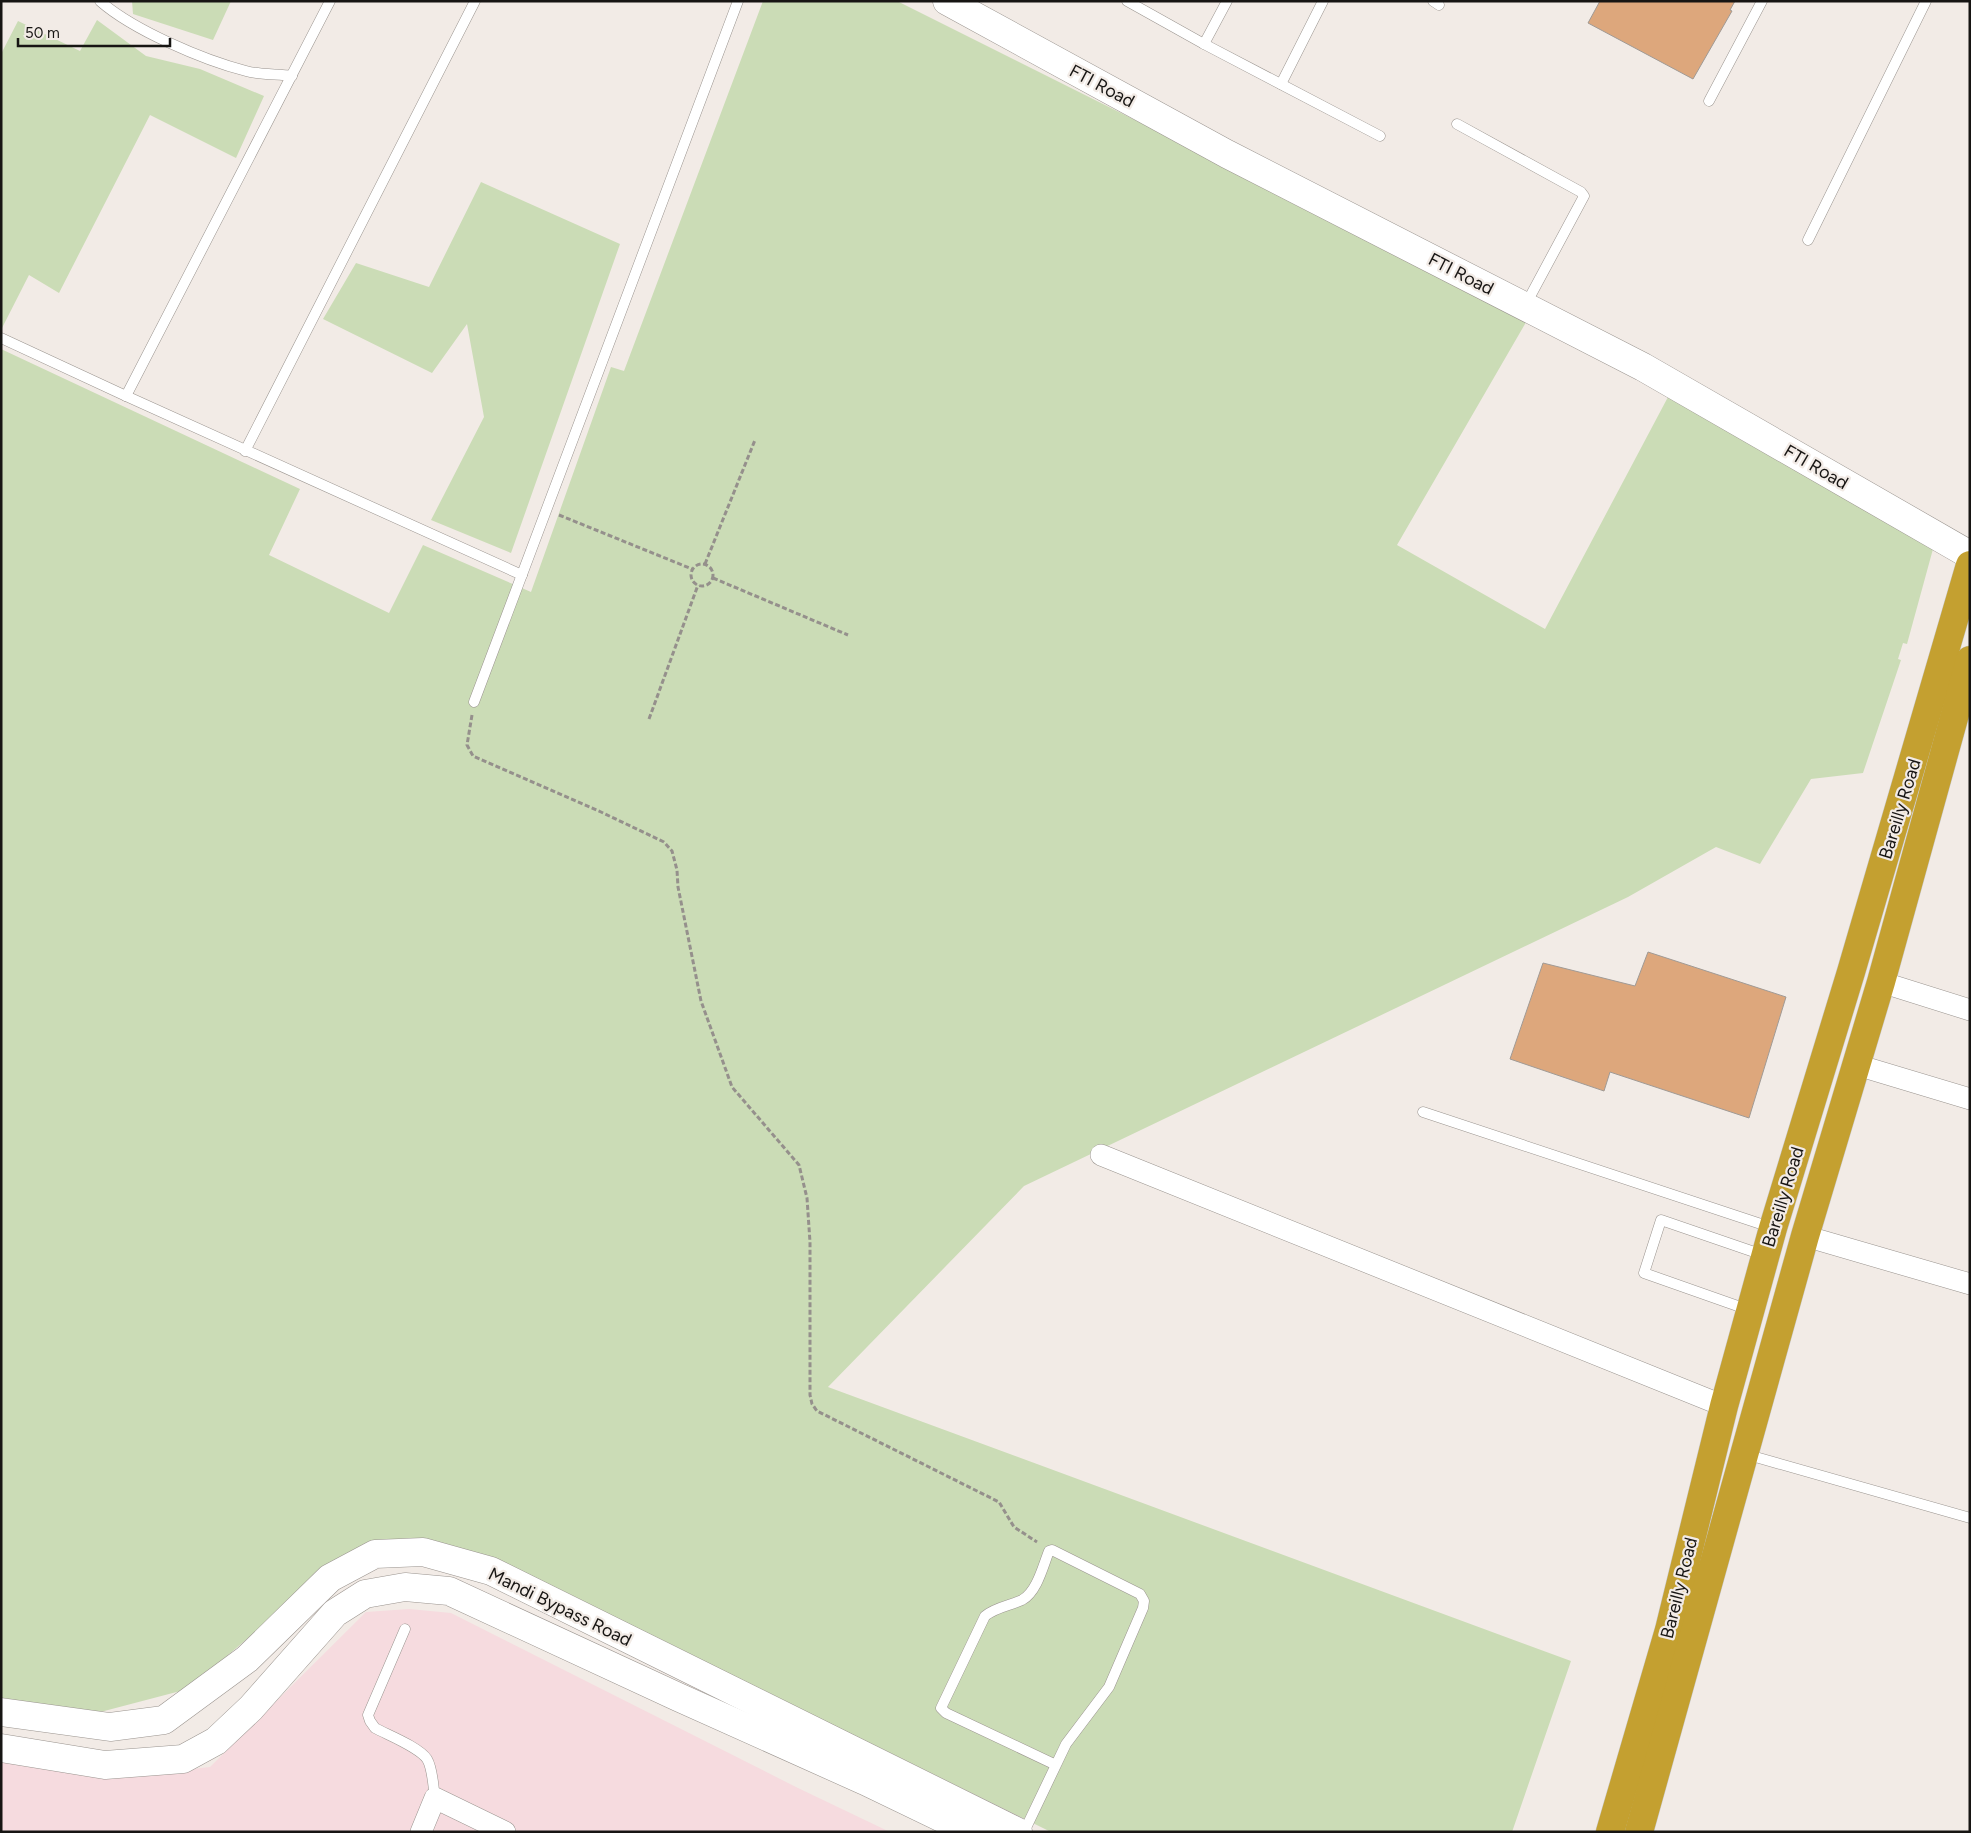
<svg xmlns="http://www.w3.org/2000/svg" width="1971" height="1833" viewBox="0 0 1971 1833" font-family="Figtree,sans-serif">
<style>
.commercial{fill:#f6dbdf}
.green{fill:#cbdcb6}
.building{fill:#dda77c;stroke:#a09a95}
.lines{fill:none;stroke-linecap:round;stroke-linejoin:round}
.lane-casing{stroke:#9a948f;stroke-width:11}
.street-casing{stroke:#9a948f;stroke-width:22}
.secondary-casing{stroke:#9a948f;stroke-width:29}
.highway-casing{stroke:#c7c7c6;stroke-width:29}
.path{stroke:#95908c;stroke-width:3;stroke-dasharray:5 2.5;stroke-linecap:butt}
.lane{stroke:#fff;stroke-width:10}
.street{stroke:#fff;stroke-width:21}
.secondary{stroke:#fff;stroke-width:28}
.highway{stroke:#c4a030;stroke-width:28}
.labels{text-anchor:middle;stroke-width:4.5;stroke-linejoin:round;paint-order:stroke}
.street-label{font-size:18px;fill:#171513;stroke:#f2ebe6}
</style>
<rect width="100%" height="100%" fill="#f2ebe6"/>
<path class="commercial" d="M409,1609L451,1613L798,1788L890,1832H1V1761L111,1778L210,1767L366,1612Z"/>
<g class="green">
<path d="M132,1H231L213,40L133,14Z"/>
<path d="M763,1H897L1529,317L1397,545L1545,629L1668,397L1933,549L1907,644L1903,643L1898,659L1901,660L1863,773L1811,779L1760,864L1716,847L1628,897L1024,1186L828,1387L1571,1661L1512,1832H1051L682,1651L399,1542L348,1553L188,1689L89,1715L1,1703V349L300,489L269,555L389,613L423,545L531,592L611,367L624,371Z"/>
<path d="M97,20L146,56L200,69L264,96L236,158L150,115L59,293L29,275L2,328L1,54L18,21L80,51Z"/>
<path d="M481,182L620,244L511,553L431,520L484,417L467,324L432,373L323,319L356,263L429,287Z"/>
</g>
<g class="building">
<path d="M1600,1H1735L1730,10L1732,11L1693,79L1588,23Z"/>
<path d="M1648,952L1786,997L1749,1118L1610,1072L1604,1091L1510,1059L1543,963L1635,986Z"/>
</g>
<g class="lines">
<g class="lane-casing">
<g id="lane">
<path d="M100,1C133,30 203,60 246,71C260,75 277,74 292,76"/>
<path d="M1127,1L1204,44L1380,136"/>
<path d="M1433,1L1439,5"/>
<path d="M1204,44L1227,1"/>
<path d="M1281,84L1323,1"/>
<path d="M1709,101L1762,1"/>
<path d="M1457,124L1581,192L1584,196L1525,306"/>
<path d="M1808,240L1926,1"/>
<path d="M1,338L126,396L522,575"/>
<path d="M126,396L330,1"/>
<path d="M245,451L475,1"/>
<path d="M474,702L738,1"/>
<path d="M1423,1112L1773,1228"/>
<path d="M1749,1310L1644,1273L1661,1220L1763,1255"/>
<path d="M1745,1454L1970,1518"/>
<path d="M405,1629L368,1715L370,1721L375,1728C388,1735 419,1747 427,1759C433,1769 433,1786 435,1798"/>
<path d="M1024,1832L1066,1744L1109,1687L1143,1608L1144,1601L1140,1594L1052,1550L1049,1551C1043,1566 1037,1592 1022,1600C1009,1606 996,1607 985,1616L941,1708L946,1713L1056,1765"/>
</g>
</g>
<g class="street-casing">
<g id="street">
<path d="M1881,982L1970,1010"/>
<path d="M1857,1065L1970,1099"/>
<path d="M1101,1155L1724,1406"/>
<path d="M1805,1236L1970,1284"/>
<path d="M421,1832L435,1798L505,1832"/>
</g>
</g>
<g class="secondary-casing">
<g id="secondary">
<path d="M947,1L1227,154L1643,367L1970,555"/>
<path d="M1,1712L110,1727L164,1720L247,1659L330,1578L375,1554L423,1552L491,1571L1018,1832"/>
<path d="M1,1748L105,1765L183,1759L216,1741L251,1708L335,1613L365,1594L405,1587L449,1591L678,1697L865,1781L971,1832"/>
</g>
</g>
<g class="highway-casing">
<g id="highway">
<path d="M1610,1832L1669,1630L1724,1406L1773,1228L1851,972L1970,565"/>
<path d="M1639,1832L1805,1236L1881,982L1970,660"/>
</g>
</g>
<g class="path">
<path d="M559,515L692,569"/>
<circle cx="702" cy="575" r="11"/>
<path d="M705,564L755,440"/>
<path d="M713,578L848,635"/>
<path d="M472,715L467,745L473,756L601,812L664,842L672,851L677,870L678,887L701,1001L732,1087L799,1165L807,1198L810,1242V1395L812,1404L817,1411L999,1502L1014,1527L1037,1542"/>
<path d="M649,719L698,585"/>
</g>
<use href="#lane" class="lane"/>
<use href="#street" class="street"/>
<use href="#secondary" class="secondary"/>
<use href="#highway" class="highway"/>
</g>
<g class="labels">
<g class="street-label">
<text transform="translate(1102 86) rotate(28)" y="6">FTI Road</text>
<text transform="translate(1461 274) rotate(27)" y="6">FTI Road</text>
<text transform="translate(1816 467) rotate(30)" y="6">FTI Road</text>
<text transform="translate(1900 809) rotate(-73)" y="6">Bareilly Road</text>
<text transform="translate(1783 1197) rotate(-73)" y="6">Bareilly Road</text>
<text transform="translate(1679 1588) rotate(-76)" y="6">Bareilly Road</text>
<text transform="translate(560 1607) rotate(26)" y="6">Mandi Bypass Road</text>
</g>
</g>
<rect width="1971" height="1833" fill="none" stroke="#171513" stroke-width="5"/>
<path d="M18 38v8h152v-8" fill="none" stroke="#171513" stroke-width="2.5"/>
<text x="25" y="38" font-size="15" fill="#171513" stroke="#f2ebe6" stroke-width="4" paint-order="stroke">50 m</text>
</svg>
